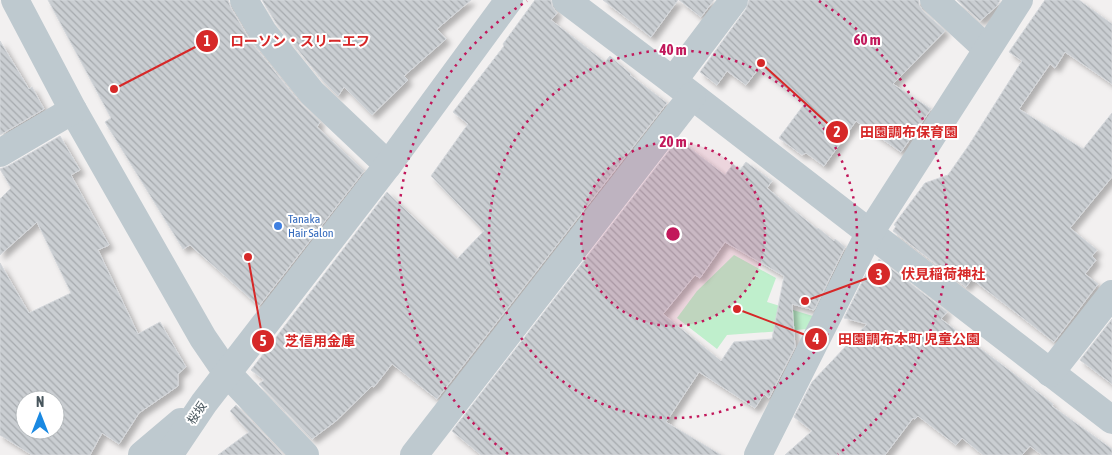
<svg xmlns="http://www.w3.org/2000/svg" width="1112" height="455" viewBox="0 0 1112 455" font-family="'Asap Condensed','Noto Sans JP',sans-serif">
<style>
.green{fill:#bfefcc}
.building{fill:url(#building-back-hatch);stroke:#d4d7db;fill-rule:evenodd;filter:url(#shadow)}
.lines{fill:none;stroke-linecap:round;stroke-linejoin:round}
.minor{stroke:#bec9cf;stroke-width:28}
.ring{fill:none;stroke:#c2185b;stroke-width:2.5;stroke-dasharray:2.5 5}
.shop-dot{fill:#3f7fe0;stroke:#fff;stroke-width:2}
.labels{text-anchor:middle;stroke-width:4;stroke-linejoin:round;paint-order:stroke}
.shop-label{font-size:12px;fill:#366cbe;stroke:#fff;text-anchor:start}
.street-label{font-size:12px;fill:#48565d;stroke:#fff}
.centre{fill:#c2185b;stroke:#fff;stroke-width:2.5}
.ring-label{font-size:15px;text-anchor:middle;font-weight:bold;fill:#c2185b;stroke:#fff;stroke-width:4;stroke-linejoin:round;paint-order:stroke}
.leader{fill:none;stroke:#d62828;stroke-width:2}
.callout-dot{fill:#d62828;stroke:#fff;stroke-width:2}
.mark-label{font-size:15px;text-anchor:middle;font-weight:bold;fill:#fff}
.callout-label{font-size:14px;text-anchor:middle;font-weight:bold;fill:#d62828;stroke:#fff;stroke-width:4;stroke-linejoin:round;paint-order:stroke}
</style>
<defs>
<pattern id="building-back-hatch" width="6" height="6" patternUnits="userSpaceOnUse" patternTransform="scale(1.25)"><rect width="6" height="6" fill="#caced2"/><path d="M-1 5l2 2M0 0l6 6M5-1l2 2" fill="none" stroke="#a6aaae"/></pattern>
<filter id="shadow"><feDropShadow dx="4.5" dy="4.5" stdDeviation="2.5" flood-color="#0004"/></filter>
</defs>
<rect width="100%" height="100%" fill="#f2f0f0"/>
<path class="green" d="M734,255L776,278L767,302L816,317L808,329L727,335L717,349L677,318L697,291Z"/>
<g class="building">
<path d="M48,0H228L231,8L251,42L300,103L320,122L317,127L364,171L259,306L190,245L183,249L105,122L111,118Z"/>
<path d="M262,0H471L437,29L446,39L404,76L408,80L372,115L344,87L338,96L324,82L276,23Z"/>
<path d="M535,0H551L552,6L557,13L551,20L605,62L610,56L631,74L630,75L667,103L437,399L392,364L374,387L372,386L336,421L312,439L259,384L264,380L251,370L387,192L457,259L484,231L431,176L468,124L453,112L504,46L503,44Z"/>
<path d="M603,0H678L651,37Z"/>
<path d="M679,0H714L701,17Z"/>
<path d="M749,0H919V5L923,11L945,31L893,84L931,109L901,152L856,121L824,166L806,153L802,155L779,138L805,103L759,68L746,85L727,71L717,85L700,72L746,9Z"/>
<path d="M957,0H1000L997,6L980,21Z"/>
<path d="M1045,0H1079L1112,24V84L1065,52L1055,68L1050,64L1019,109L1083,149L1112,113V177L1070,228L1097,250L1092,256L1096,260L1085,274L1098,284L1054,342L972,279L966,287L893,231L896,226L894,225L896,222L925,183L948,175L969,145L1022,61L1009,52Z"/>
<path d="M0,41L29,89L32,87L44,109L0,135Z"/>
<path d="M60,136L80,170L71,175L109,245L98,250L138,334L160,322L186,367L178,374V386L139,413L119,444L102,433L90,455H32L0,435V263L29,313L71,293L37,222L0,255V199L11,188L0,169L8,166ZM25,400H55V430H25Z"/>
<path d="M678,139L725,175L733,164L740,170L746,162L772,181L767,188L817,229L818,228L834,241L835,239L845,247L814,310L792,304L795,347L769,398L764,394L755,408L699,372L666,422L721,455H481L452,431ZM725,242L784,276L772,339L734,342L721,361L663,314L695,275L700,278Z"/>
<path d="M879,259L947,312L941,319L1013,373L1053,404L1052,406L1112,449V455H1042L1030,446L1022,455H983L962,438L956,445L918,416L915,419L913,418L885,455H785L812,431L794,417L812,382L867,324L844,318L869,268L873,271Z"/>
<path d="M1112,319V384L1080,360Z"/>
<path d="M236,405L283,455H218L249,432L230,411Z"/>
</g>
<g class="lines">
<g class="minor">
<path d="M15,0L73,110L203,338L227,373L305,455"/>
<path d="M244,0L263,32L312,93L388,165"/>
<path d="M566,0L673,81L1112,420"/>
<path d="M934,0L987,49"/>
<path d="M673,81L734,0"/>
<path d="M0,153L73,110"/>
<path d="M1050,373L1112,294"/>
<path d="M142,455L181,422"/>
<path d="M169,455L204,403L388,165L509,0"/>
<path d="M414,455L692,96"/>
<path d="M758,455L869,234L1019,0"/>
</g>
</g>
<circle cx="673" cy="234" r="92" fill="#c2185b" fill-opacity=".12"/>
<g class="ring">
<circle cx="673" cy="234" r="92"/>
<circle cx="673" cy="234" r="184"/>
<path d="M508 454A275 275 0 0 1 527 1M819 1A275 275 0 0 1 838 454"/>
</g>
<circle class="shop-dot" cx="278" cy="226" r="5"/>
<g class="labels">
<g class="shop-label">
<text x="288" y="223">Tanaka<tspan x="288" dy="14">Hair Salon</tspan></text>
</g>
<g class="street-label">
<text transform="translate(197 413) rotate(-56)" y="4">桜坂</text>
</g>
</g>
<circle cx="673" cy="234" r="8" class="centre"/>
<g class="ring-label">
<text x="867" y="45">60 m</text>
<text x="673" y="55">40 m</text>
<text x="673" y="147">20 m</text>
</g>
<path class="leader" d="M114 89L207 41M761 63L837 132M805 301L879 274M737 309L816 339M248 257L263 341"/>
<g class="callout-dot">
<circle cx="114" cy="89" r="5"/>
<circle cx="761" cy="63" r="5"/>
<circle cx="805" cy="301" r="5"/>
<circle cx="737" cy="309" r="5"/>
<circle cx="248" cy="257" r="5"/>
<circle cx="207" cy="41" r="12"/>
<circle cx="837" cy="132" r="12"/>
<circle cx="879" cy="274" r="12"/>
<circle cx="816" cy="339" r="12"/>
<circle cx="263" cy="341" r="12"/>
</g>
<g class="mark-label">
<text x="207" y="46">1</text>
<text x="837" y="137">2</text>
<text x="879" y="280">3</text>
<text x="816" y="344">4</text>
<text x="263" y="346">5</text>
</g>
<g class="callout-label">
<text x="300" y="46">ローソン・スリーエフ</text>
<text x="909" y="137">田園調布保育園</text>
<text x="943" y="279">伏見稲荷神社</text>
<text x="909" y="344">田園調布本町 児童公園</text>
<text x="320" y="346">芝信用金庫</text>
</g>
<g transform="translate(40 415)"><circle r="24" fill="#ffffff" stroke="#b6bbbe"/>
<path d="M0-4L9 19L0 12L-9 19Z" fill="#1a89e2"/>
<text y="-8" font-size="14" font-weight="bold" text-anchor="middle" fill="#48565d">N</text>
</g>
</svg>
